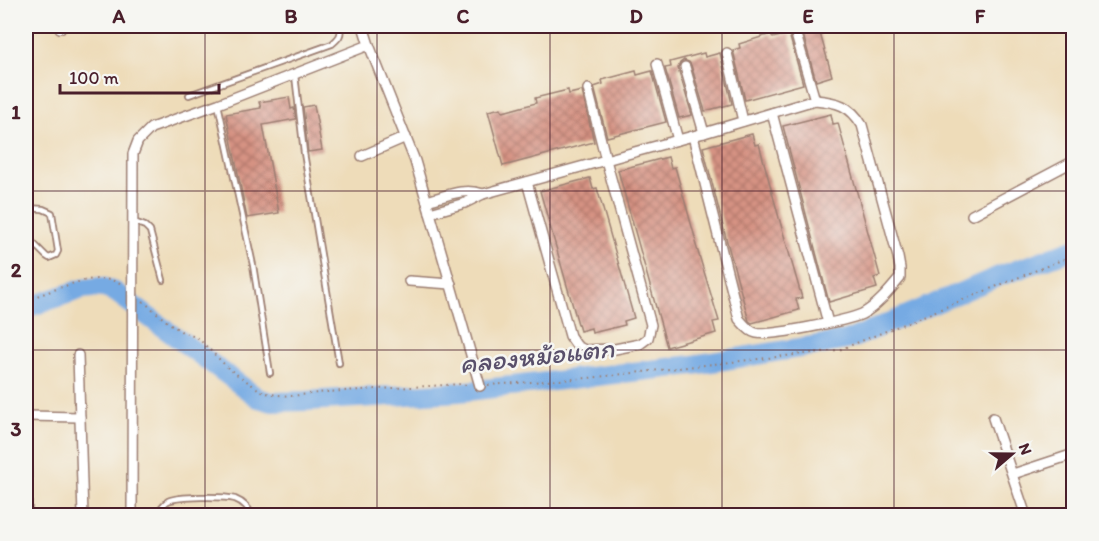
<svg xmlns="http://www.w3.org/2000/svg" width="1099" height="541" viewBox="0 0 1099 541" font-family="Itim,'Playpen Sans Thai',sans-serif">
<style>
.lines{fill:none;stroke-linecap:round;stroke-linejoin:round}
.river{stroke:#76aae3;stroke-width:20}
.building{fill:url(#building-cross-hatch)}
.lane-casing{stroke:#9c7e72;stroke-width:8}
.street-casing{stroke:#9c7e72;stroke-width:12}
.path{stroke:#9c7e72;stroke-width:2;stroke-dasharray:1.5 4.5;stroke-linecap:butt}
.lane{stroke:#fff;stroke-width:4.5}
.street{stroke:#fff;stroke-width:9}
.grid{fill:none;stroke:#4a1f2b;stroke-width:1.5;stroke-opacity:0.55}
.labels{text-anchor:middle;stroke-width:5;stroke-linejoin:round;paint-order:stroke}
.water-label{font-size:27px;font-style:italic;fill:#59506b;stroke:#f6f6f2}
.neatline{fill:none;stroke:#4a1f2b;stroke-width:2}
.grid-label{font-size:20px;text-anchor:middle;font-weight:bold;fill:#4a1f2b}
</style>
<defs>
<pattern id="building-cross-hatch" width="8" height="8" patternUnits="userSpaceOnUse" patternTransform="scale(1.5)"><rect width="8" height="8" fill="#d69383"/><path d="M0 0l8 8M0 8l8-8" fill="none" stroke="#b0776b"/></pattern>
</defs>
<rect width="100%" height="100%" fill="#f6f6f2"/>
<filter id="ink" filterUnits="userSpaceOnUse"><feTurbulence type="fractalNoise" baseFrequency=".0167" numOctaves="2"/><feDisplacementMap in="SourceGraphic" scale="12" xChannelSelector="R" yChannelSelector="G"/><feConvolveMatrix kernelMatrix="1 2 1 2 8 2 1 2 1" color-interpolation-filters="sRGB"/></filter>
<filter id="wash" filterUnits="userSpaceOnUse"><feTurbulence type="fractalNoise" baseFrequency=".008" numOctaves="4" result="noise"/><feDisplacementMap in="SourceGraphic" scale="24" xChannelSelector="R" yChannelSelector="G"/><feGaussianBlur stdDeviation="1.35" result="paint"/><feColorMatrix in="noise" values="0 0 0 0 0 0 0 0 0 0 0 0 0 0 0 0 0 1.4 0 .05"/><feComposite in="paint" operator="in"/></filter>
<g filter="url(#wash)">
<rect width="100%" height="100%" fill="#eedcb9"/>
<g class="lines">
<path class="river" d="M26,308L82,289L101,287L115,292L258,398L272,402L306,401L459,392L693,365L825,344L851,339L997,277L1074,249"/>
</g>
<g id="blocks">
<g class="building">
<path d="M805,26H818L832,76L816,81L802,31L806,29Z"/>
<path d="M771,34L773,38L789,34L803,84L745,100L733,50L740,48L739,44Z"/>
<path d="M704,53L705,57L720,53L732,104L705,111L691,65L689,62L684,60L680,63L678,68L692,115L679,118L665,68L671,67L670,62Z"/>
<path d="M636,71L637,75L652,71L666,122L607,137L594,87L603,84L602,80Z"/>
<path d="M568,90L569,94L582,91L594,142L503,166L488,111L501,108L503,112L536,103L535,98Z"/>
<path d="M289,97L291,109L294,108L296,119L263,125L279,213L247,218L226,114L261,108L259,102Z"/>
<path d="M314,105L322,150L308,152L303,107Z"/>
<path d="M831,114L833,124L838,123L880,276L874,278L877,288L829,302L783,126Z"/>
<path d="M752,134L755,145L759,144L779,218L802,298L796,299L799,310L752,323L749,321L726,238L703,147Z"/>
<path d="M668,157L671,168L675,167L696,241L695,242L719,321L713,322L716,333L667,347L618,170Z"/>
<path d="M590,178L593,189L597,188L634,318L624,321L625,325L592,333L591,328L580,331L540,191Z"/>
</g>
</g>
</g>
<g filter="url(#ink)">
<use href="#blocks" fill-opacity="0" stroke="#9c7e72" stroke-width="1.5"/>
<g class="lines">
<g class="lane-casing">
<g id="lane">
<path d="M295,75L304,153L339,363"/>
<path d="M189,95L332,44C339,38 342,35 340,26"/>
<path d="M218,104L253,265L270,373"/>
<path d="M26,208L43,209L52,213L58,251L56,255L49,258L46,256L26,236"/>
<path d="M134,222L145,226L150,231L163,280"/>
<path d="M132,513L144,516"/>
<path d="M155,516C159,511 162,505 168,501C178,496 224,496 235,499C243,502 250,509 252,516"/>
</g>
</g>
<g class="street-casing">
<g id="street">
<path d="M60,28L64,26"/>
<path d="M794,28L815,100"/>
<path d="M369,45L415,161L480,386"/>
<path d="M727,53L743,121"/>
<path d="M657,64L678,140"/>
<path d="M685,67L704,133"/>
<path d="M772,113L828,323"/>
<path d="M362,156L406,137"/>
<path d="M527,182L570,336L577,346L585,350L615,349L640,344L648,338L651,325L606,160L588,89"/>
<path d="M427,201C446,196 464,187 483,194"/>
<path d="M430,213L465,203L483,194L678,140L704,133L815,100C837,102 850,105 862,125L898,257L900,268V278C890,290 877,306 862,314C848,320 770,337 756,333C748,331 744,324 739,319L693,136"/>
<path d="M972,215L1074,161"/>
<path d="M409,281L451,284"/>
<path d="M78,355L83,516"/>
<path d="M26,416L80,417"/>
<path d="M993,418L1026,516"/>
<path d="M26,462L27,516"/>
<path d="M1013,474L1074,454"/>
<path d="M132,516L133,154L138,141L151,128L218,104L369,45L363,26"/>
</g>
</g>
<g class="path">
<path d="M26,299C56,292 91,269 122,284"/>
<path d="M143,301L165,320L182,332L198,338L229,369L258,389L266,393L278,395L291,396L327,392L462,384L470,386"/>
<path d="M488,385L588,378L839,350L1074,255"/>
<path d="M634,510L635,516"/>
</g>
<use href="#lane" class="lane"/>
<use href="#street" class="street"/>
</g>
</g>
<path class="grid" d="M205,26V516M377,26V516M550,26V516M722,26V516M894,26V516M26,191H1074M26,350H1074"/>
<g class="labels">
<g class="water-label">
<text transform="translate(537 356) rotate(-6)" y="9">คลองหม้อแตก</text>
</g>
</g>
<rect width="1099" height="541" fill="none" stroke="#f6f6f2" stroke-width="66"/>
<g transform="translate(1012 454) rotate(70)" stroke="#f6f6f2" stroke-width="4.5" paint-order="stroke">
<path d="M0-4.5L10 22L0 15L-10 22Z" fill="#4a1f2b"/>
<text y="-9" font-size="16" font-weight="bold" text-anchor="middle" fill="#4a1f2b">N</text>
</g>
<path d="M60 84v9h159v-9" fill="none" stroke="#4a1f2b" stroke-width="3"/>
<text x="69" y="84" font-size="18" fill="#4a1f2b" stroke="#f6f6f2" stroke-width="4.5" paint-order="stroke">100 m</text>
<rect x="33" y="33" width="1033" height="475" class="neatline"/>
<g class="grid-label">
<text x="119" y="23">A</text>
<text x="291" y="23">B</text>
<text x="463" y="23">C</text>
<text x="636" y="23">D</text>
<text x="808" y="23">E</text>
<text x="980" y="23">F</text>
<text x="16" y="119">1</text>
<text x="16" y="277">2</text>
<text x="16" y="436">3</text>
</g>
</svg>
